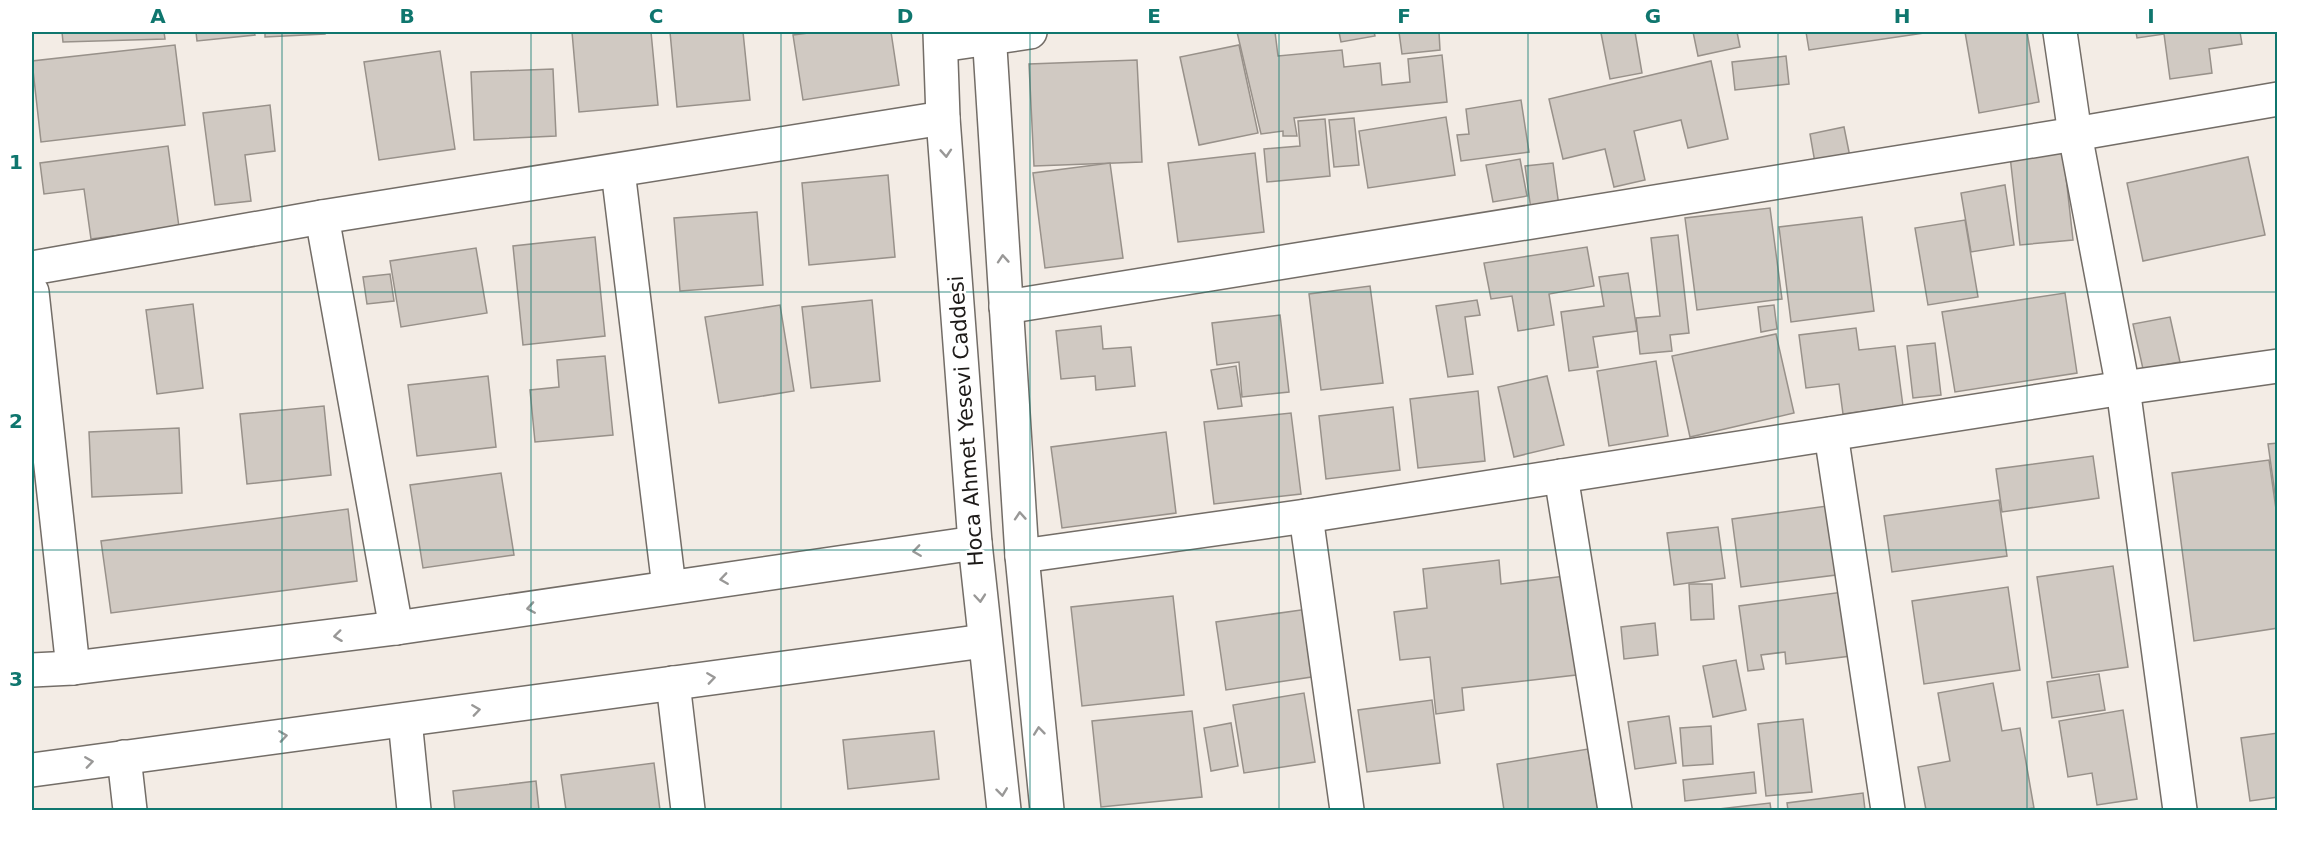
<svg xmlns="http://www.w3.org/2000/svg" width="2309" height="842" viewBox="0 0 2309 842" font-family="'DejaVu Sans',sans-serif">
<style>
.building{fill:#d0c9c2;stroke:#98918a;stroke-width:1.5}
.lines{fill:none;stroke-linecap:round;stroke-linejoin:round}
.minor-casing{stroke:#736d67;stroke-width:36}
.tertiary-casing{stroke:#736d67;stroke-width:36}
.secondary-casing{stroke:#736d67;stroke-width:36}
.minor{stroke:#fff;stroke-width:33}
.tertiary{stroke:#fff;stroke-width:33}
.secondary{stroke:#fff;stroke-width:33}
.oneway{stroke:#999897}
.grid{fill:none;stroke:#0f766e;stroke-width:1.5;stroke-opacity:0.55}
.labels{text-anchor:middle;stroke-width:5;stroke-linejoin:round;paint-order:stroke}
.street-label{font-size:21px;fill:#1d1a18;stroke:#fff}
.neatline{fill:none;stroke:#0f766e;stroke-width:2}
.grid-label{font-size:20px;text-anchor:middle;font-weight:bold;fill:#0f766e}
</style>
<rect width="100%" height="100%" fill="#f3ece5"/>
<g class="building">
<path d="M62,32H164L165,39L63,42Z"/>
<path d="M196,32H254L255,35L197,41Z"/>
<path d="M265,32H325V34L265,37Z"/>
<path d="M572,32H651L658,105L579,112Z"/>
<path d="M670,32H743L750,100L677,107Z"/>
<path d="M816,32H891L899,85L803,100L793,35Z"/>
<path d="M1237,32H1275L1278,56L1342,50L1344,67L1380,63L1382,85L1410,82L1408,59L1442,55L1447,102L1294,118L1297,136H1283V131L1261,134Z"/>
<path d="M1339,32H1374L1375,36L1341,42Z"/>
<path d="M1399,32H1439L1440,50L1402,54Z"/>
<path d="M1607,32H1635L1642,73L1610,79L1601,33Z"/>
<path d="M1693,32H1737L1740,47L1698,56Z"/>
<path d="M1806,32H1931L1809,50Z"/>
<path d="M1965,32H2027L2039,102L1979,113Z"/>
<path d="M2136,32H2240L2242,44L2209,49L2212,73L2170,79L2164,34L2137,38Z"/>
<path d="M175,45L185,125L41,142L32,61Z"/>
<path d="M1239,45L1258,133L1199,145L1180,57Z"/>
<path d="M440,51L455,149L379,160L364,62Z"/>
<path d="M1786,56L1789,84L1735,90L1732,62Z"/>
<path d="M1137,60L1142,162L1034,166L1029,64Z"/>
<path d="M1711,61L1728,139L1688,148L1681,120L1634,131L1645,180L1614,187L1605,149L1563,159L1549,99Z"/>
<path d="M553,69L556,136L474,140L471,72Z"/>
<path d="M1521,100L1529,152L1461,161L1457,135L1469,134L1466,109Z"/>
<path d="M270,105L275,151L245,155L251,201L215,205L203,113Z"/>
<path d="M1446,117L1455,175L1368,188L1359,131Z"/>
<path d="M1354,118L1359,165L1334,167L1329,120Z"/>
<path d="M1325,119L1330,176L1267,182L1264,149L1300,146L1298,121Z"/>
<path d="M1844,127L1850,157L1815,163L1810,134Z"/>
<path d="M168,146L179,227L91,239L84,189L44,194L40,163Z"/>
<path d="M2063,150L2073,240L2020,245L2010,156Z"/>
<path d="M1255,153L1264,232L1178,242L1168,163Z"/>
<path d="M2248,157L2265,235L2143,261L2127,183Z"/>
<path d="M1520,159L1527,196L1493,202L1486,165Z"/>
<path d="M1110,163L1123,258L1045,268L1033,173Z"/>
<path d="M1553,163L1559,206L1531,210L1525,166Z"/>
<path d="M888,175L895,257L809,265L802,183Z"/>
<path d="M2005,185L2014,245L1971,252L1961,193Z"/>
<path d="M1770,208L1782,299L1697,310L1685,218Z"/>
<path d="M757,212L763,285L680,291L674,218Z"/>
<path d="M1862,217L1874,311L1791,322L1779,227Z"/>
<path d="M1965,220L1978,297L1928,305L1915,228Z"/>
<path d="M1678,235L1689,333L1670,335L1672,351L1640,354L1636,318L1660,316L1651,238Z"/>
<path d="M595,237L605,336L523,345L513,246Z"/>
<path d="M1587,247L1594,286L1549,294L1554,325L1518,331L1512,296L1491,299L1484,263Z"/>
<path d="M476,248L487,313L401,327L390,261Z"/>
<path d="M1628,273L1637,331L1593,337L1598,367L1569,371L1561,312L1604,306L1599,277Z"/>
<path d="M390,274L394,301L367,304L363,277Z"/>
<path d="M1370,286L1383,383L1321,390L1309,294Z"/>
<path d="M2065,293L2077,373L1955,392L1942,312Z"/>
<path d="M872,300L880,381L811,388L802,307Z"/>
<path d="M1477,300L1480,315L1465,317L1473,374L1448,377L1436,306Z"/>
<path d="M193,304L203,388L157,394L146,310Z"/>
<path d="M780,305L794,391L719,403L705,317Z"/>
<path d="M1774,305L1777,329L1761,332L1758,307Z"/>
<path d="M1280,315L1289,392L1242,397L1239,362L1217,365L1212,323Z"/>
<path d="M2170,317L2180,362L2143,369L2133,324Z"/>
<path d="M1101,326L1103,349L1131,347L1135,386L1096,390L1095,376L1061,379L1056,331Z"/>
<path d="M1856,328L1859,350L1895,346L1903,406L1843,414L1839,384L1806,388L1799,335Z"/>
<path d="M1776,334L1794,413L1690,437L1672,356Z"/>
<path d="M1935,343L1941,395L1913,398L1907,346Z"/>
<path d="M605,356L613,435L535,442L530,390L559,387L557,360Z"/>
<path d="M1656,361L1668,436L1609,446L1597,371Z"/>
<path d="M1236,366L1242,406L1218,409L1211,370Z"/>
<path d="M488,376L496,447L417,456L408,385Z"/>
<path d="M1547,376L1564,445L1514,457L1498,387Z"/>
<path d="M1478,391L1485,461L1418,468L1410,399Z"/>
<path d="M324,406L331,475L247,484L240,414Z"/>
<path d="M1393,407L1400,470L1326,479L1319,416Z"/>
<path d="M1291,413L1301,494L1214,504L1204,422Z"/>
<path d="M179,428L182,493L92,497L89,432Z"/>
<path d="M1166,432L1176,513L1062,528L1051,447Z"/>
<path d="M2278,443V508H2277L2268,444Z"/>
<path d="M2093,456L2099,498L2002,512L1996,469Z"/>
<path d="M2269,460L2278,523V628L2194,641L2172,473Z"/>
<path d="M501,473L514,555L423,568L410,485Z"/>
<path d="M1999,500L2007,556L1892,572L1884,516Z"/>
<path d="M1827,506L1836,575L1741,587L1732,519Z"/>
<path d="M348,509L357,581L111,613L101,541Z"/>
<path d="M1718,527L1725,578L1674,585L1667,533Z"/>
<path d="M1499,560L1501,584L1565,576L1576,675L1462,688L1464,710L1436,714L1430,657L1400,660L1394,612L1427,608L1423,569Z"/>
<path d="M2113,566L2128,667L2052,678L2037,577Z"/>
<path d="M1689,584H1712L1714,619L1691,620Z"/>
<path d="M2008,587L2020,670L1924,684L1912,601Z"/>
<path d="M1843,592L1851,656L1786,664L1785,652L1761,655L1764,669L1748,671L1739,606Z"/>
<path d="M1173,596L1184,695L1082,706L1071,607Z"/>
<path d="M1308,609L1318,676L1226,690L1216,622Z"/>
<path d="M1655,623L1658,655L1624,659L1621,627Z"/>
<path d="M1736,660L1746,710L1713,717L1703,666Z"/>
<path d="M2099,674L2105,710L2052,718L2047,682Z"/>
<path d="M1993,683L2002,731L2020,728L2034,808L2020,810H1926L1918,767L1950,761L1938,693Z"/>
<path d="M1304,693L1315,762L1244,773L1233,705Z"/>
<path d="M1432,700L1440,763L1367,772L1358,710Z"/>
<path d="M2123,710L2137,799L2097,805L2092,773L2068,777L2059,721Z"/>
<path d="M1192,711L1202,797L1101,807L1092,721Z"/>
<path d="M1669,716L1676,763L1635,769L1628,722Z"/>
<path d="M1803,719L1812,792L1766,796L1758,724Z"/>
<path d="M1231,723L1238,766L1211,771L1204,728Z"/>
<path d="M1711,726L1713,764L1683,766L1680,728Z"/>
<path d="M934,731L939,779L848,789L843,740Z"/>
<path d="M2278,733V797L2250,801L2241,738Z"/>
<path d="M1588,749L1598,810H1504L1497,764Z"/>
<path d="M654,763L660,810H566L561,775Z"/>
<path d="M1754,772L1756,793L1685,801L1683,780Z"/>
<path d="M536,781L539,810H455L453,791Z"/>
<path d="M1863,793L1865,810H1788L1787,803Z"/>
<path d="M1770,803L1771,810H1710Z"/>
</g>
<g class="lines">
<g class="minor-casing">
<g id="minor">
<path d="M2060,32L2075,134L2123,388L2180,810"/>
<path d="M941,45L1030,32"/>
<path d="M618,171L669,587"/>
<path d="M322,217L396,628"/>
<path d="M32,268L322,217L943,118"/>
<path d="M32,292L73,668"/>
<path d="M1006,307L2075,134L2278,99"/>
<path d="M1831,434L1888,810"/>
<path d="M1561,476L1615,810"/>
<path d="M1306,516L1347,810"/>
<path d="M673,683L688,810"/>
<path d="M405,720L414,810"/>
<path d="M124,757L130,810"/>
</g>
</g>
<g class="tertiary-casing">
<g id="tertiary">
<path d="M940,32L943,118L975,543L1004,810"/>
<path d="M989,32L1022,556L1047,810"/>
<path d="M1022,556L1306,516L2123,388L2278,366"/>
</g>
</g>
<g class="secondary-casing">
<g id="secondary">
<path d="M32,670L73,668L396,628L975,543"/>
<path d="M32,770L984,641"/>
</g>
</g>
<use href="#minor" class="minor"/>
<use href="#tertiary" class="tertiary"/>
<use href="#secondary" class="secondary"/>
</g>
<defs><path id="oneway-chevron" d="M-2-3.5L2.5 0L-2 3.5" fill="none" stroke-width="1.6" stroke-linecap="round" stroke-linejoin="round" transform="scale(1.5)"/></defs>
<g class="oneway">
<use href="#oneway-chevron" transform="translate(946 153) rotate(86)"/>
<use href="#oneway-chevron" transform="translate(1003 259) rotate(-94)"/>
<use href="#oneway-chevron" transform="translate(1020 516) rotate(-94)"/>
<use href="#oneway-chevron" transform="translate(917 551) rotate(172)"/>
<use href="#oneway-chevron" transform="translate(724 579) rotate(172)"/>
<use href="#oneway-chevron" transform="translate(980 598) rotate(85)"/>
<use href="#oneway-chevron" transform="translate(531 608) rotate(171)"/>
<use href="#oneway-chevron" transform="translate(338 636) rotate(173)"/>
<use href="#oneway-chevron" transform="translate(711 678) rotate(-8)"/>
<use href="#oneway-chevron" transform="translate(476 710) rotate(-8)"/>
<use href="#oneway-chevron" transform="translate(1039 731) rotate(-96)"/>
<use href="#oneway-chevron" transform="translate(283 736) rotate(-8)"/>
<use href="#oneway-chevron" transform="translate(89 762) rotate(-8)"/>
<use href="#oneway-chevron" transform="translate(1002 792) rotate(83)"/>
</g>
<path class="grid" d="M282,32V810M531,32V810M781,32V810M1030,32V810M1279,32V810M1528,32V810M1778,32V810M2027,32V810M32,292H2278M32,550H2278"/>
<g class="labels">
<g class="street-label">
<text transform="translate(966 421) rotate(-94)" y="7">Hoca Ahmet Yesevi Caddesi</text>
</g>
</g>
<rect width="2309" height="842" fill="none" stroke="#ffffff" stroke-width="66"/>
<rect x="33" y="33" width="2243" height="776" class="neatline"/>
<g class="grid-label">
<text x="158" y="23">A</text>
<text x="407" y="23">B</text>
<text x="656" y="23">C</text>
<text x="905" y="23">D</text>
<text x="1154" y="23">E</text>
<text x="1404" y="23">F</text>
<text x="1653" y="23">G</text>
<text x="1902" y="23">H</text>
<text x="2151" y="23">I</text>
<text x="16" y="169">1</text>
<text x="16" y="428">2</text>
<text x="16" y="686">3</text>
</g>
</svg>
